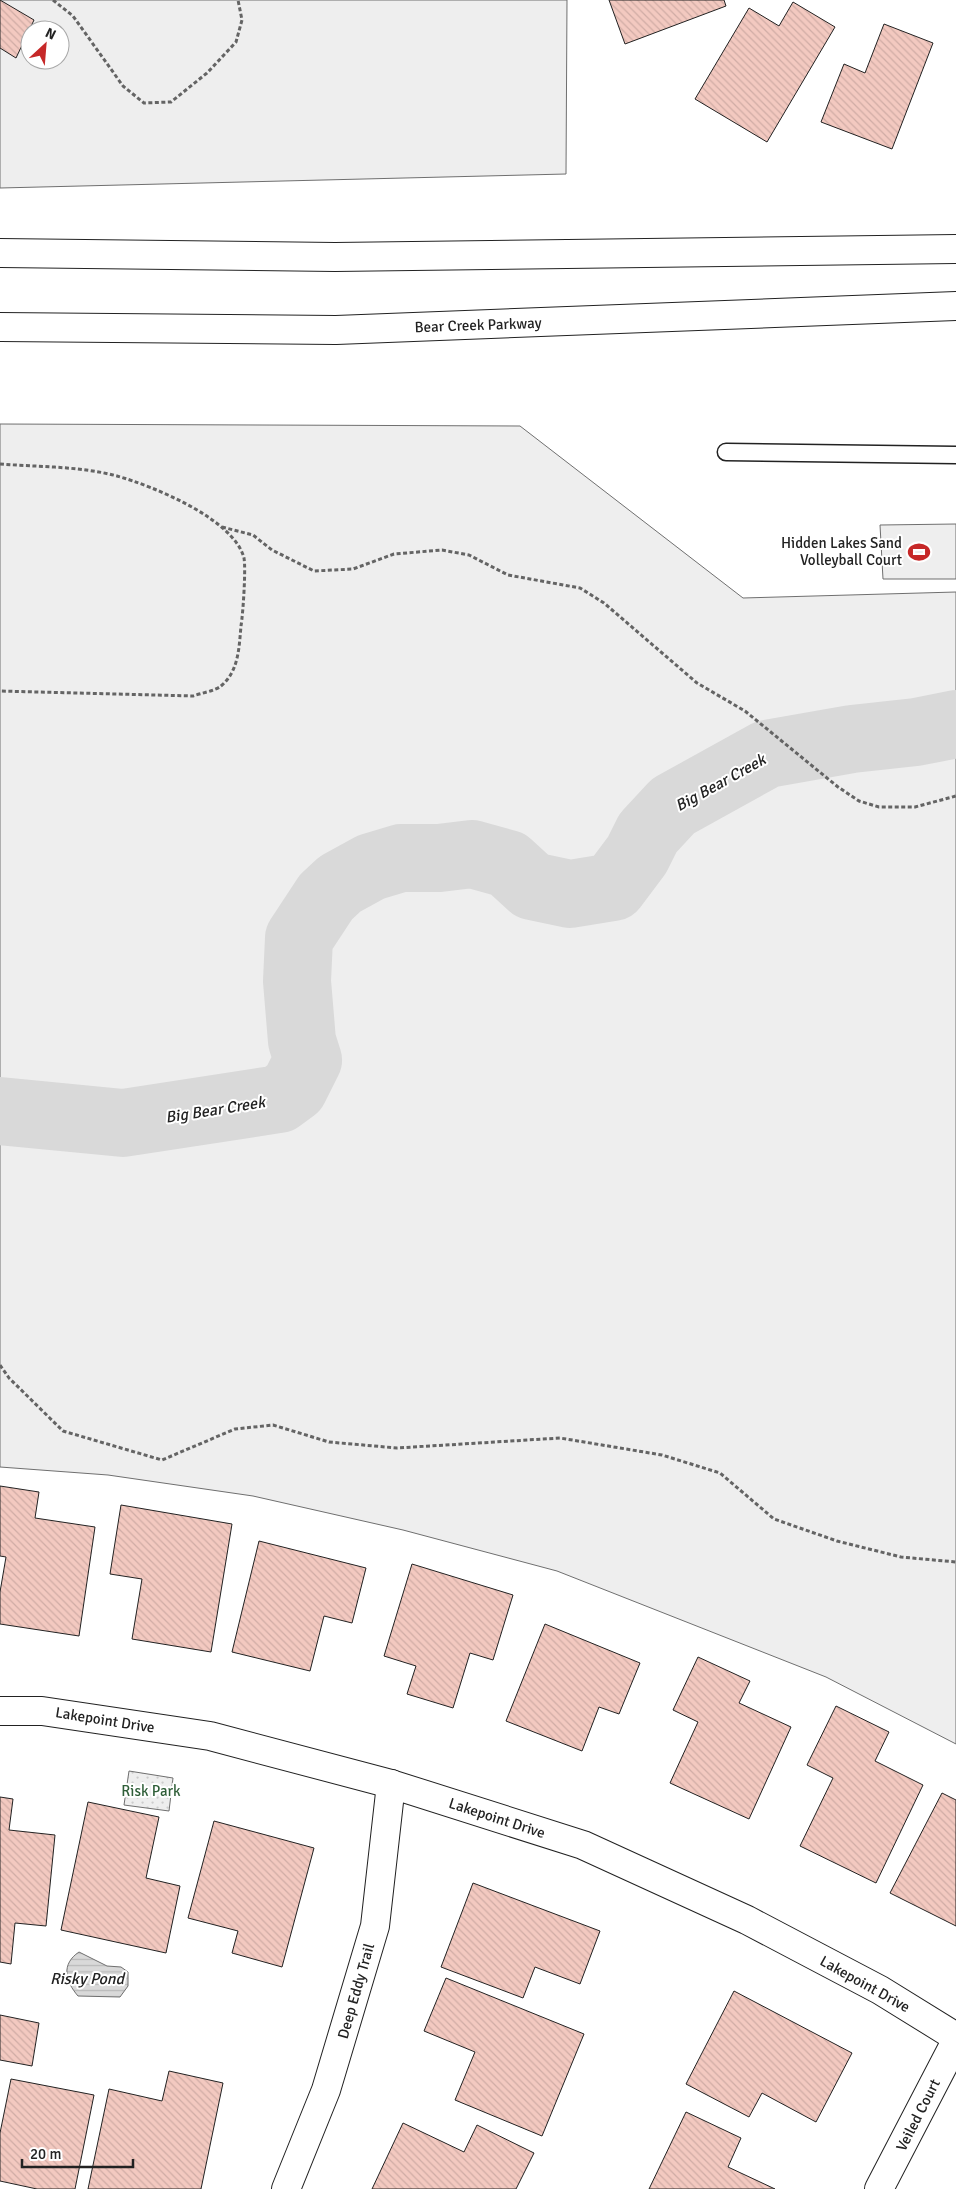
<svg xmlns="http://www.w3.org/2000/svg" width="956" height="2189" viewBox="0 0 956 2189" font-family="Signika,sans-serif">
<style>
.grass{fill:#eee;stroke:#6f6f6f;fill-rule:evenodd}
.park{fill:url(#park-dots);stroke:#6f6f6f}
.water{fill:url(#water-rules);stroke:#6f6f6f}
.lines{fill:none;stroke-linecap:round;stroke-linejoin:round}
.river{stroke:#d9d9d9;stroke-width:68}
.building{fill:url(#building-back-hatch);stroke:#222}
.lane-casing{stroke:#222;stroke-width:19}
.street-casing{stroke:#222;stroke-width:30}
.secondary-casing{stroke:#222;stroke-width:30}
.path{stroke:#646464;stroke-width:3;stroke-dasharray:4 2.5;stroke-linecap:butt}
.lane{stroke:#fff;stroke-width:16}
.street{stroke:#fff;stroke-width:28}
.secondary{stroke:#fff;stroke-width:28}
.labels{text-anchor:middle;stroke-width:4;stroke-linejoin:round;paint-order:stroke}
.street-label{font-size:15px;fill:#222;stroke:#fff}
.poi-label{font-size:15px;fill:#222;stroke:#fff;text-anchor:end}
.park-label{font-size:15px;fill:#2f5e38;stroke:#fff}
.water-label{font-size:16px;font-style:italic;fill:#222;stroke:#fff}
</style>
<defs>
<pattern id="park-dots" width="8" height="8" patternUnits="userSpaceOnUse" patternTransform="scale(1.25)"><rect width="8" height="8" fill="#eee"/><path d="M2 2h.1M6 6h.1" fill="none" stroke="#ccc" stroke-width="1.8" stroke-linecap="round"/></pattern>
<pattern id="water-rules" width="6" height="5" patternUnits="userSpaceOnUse" patternTransform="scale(1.25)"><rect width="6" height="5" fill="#d9d9d9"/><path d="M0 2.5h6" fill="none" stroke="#bababa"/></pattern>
<pattern id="building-back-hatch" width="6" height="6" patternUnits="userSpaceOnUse" patternTransform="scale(1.25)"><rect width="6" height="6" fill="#f3c9c0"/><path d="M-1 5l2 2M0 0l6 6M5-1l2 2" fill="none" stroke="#d0aca5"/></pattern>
</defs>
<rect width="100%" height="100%" fill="#fff"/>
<g class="grass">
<path d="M0,0H567L566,174L0,188ZM30,30H60V60H30Z"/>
<path d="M0,424L520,426L743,598L956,592V1744L826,1677L557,1571L403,1530L253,1496L108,1475L0,1467Z"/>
<path d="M956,524V579H883L880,525Z"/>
</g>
<path class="park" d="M129,1771L173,1778L169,1811L124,1805Z"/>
<path class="water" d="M79,1952L107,1966L121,1967L128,1972V1986L120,1997L78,1996C65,1981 61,1964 79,1952Z"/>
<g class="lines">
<path class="river" d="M0,1111L123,1123L279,1099L294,1088L308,1060L302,1041L297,981L299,938L326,897L340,884L371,867L401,858H439L472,854L508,864L532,886L570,894L613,887L637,855L648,833L673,806L767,754L852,739L916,732L956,724"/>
</g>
<g class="building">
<path d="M0,0L34,20L16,58L0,48Z"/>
<path d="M609,0H724L726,6L625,44Z"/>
<path d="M793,2L835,27L767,142L695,99L749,8L779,26Z"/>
<path d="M884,24L933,43L892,149L821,122L844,64L865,73Z"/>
<path d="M0,1486L39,1492L35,1518L95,1527L79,1636L0,1624V1592L6,1557L0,1556Z"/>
<path d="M121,1505L232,1524L211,1652L132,1639L142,1579L110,1574Z"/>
<path d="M259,1541L366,1568L352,1623L324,1616L310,1671L232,1652Z"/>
<path d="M412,1564L513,1595L493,1660L470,1653L453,1708L407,1694L416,1666L384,1656Z"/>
<path d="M545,1624L640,1663L619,1714L599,1707L582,1751L506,1721Z"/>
<path d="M698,1657L750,1681L739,1703L791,1727L749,1819L670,1783L698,1722L673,1710Z"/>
<path d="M836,1706L889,1732L875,1761L923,1785L876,1883L800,1846L833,1778L807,1765Z"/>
<path d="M942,1793L956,1800V1926L890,1893Z"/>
<path d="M0,1797L13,1799L9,1830L55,1835L46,1926L15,1923L11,1964L0,1962Z"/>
<path d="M88,1802L159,1817L146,1878L180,1886L166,1953L61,1930Z"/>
<path d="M214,1821L314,1848L282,1967L232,1953L238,1931L188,1918Z"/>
<path d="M473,1883L600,1931L580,1984L535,1967L523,1998L441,1967Z"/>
<path d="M446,1978L584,2034L542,2136L455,2100L475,2052L424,2031Z"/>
<path d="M734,1991L852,2053L816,2122L762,2093L749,2117L686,2084Z"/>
<path d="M0,2015L39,2023L32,2066L0,2060Z"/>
<path d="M169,2071L223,2083L201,2189H88L109,2089L162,2101Z"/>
<path d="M11,2079L94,2095L75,2189H37L0,2181V2133Z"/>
<path d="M686,2112L741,2138L728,2167L775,2189H649Z"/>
<path d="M403,2123L464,2152L477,2125L534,2153L516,2189H372Z"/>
</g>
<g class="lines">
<g class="lane-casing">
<path id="lane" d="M726,452L956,455"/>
</g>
<g class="street-casing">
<g id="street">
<path d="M0,1711H42L210,1736L391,1784L583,1845L747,1920L880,1990L956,2037"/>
<path d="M286,2189L326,2090L375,1926L391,1784"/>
<path d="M879,2189L956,2041"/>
</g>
</g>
<g class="secondary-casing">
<g id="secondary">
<path d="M0,253L335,257L956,249"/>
<path d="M0,327L336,330L956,306"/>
</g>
</g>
<g class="path">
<path d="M53,0L73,16L123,86L144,103L171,102L207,73L236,42L242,20L238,0"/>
<path d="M0,464C38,467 80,466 117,476C153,486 234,519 244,558C246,569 243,614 241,626C239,647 239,671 221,686C215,691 201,693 193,696L0,691"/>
<path d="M222,527L253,535L272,550L314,571L353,569L394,554L442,550L469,555L508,575L580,588L604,603L697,683L745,711L838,787L859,801L879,807H915L956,796"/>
<path d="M0,1365L9,1378L63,1431L162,1460L235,1429L273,1425L329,1442L397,1448L560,1438L662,1455L720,1473L774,1519L837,1541L901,1557L956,1562"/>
</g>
<use href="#lane" class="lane"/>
<use href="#street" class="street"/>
<use href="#secondary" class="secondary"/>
</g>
<defs>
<g id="stadium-bare" transform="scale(1.725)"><path d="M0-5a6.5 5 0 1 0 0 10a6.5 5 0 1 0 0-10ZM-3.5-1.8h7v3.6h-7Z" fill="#c62828" stroke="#fff" stroke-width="2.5" paint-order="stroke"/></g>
</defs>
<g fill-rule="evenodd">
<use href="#stadium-bare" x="919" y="552"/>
</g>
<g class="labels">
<g class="street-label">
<text transform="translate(478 325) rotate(-2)" y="5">Bear Creek Parkway</text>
<text transform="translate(105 1720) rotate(9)" y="5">Lakepoint Drive</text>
<text transform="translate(497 1818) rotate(18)" y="5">Lakepoint Drive</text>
<text transform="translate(865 1984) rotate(29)" y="5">Lakepoint Drive</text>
<text transform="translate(356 1991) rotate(-74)" y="5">Deep Eddy Trail</text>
<text transform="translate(918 2115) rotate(-63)" y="5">Veiled Court</text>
</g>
<g class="poi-label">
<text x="902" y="548">Hidden Lakes Sand<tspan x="902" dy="17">Volleyball Court</tspan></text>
</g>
<g class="park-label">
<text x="151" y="1796">Risk Park</text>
</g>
<g class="water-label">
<text transform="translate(720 782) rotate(-29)" y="6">Big Bear Creek</text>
<text transform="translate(215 1109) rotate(-9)" y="6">Big Bear Creek</text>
<text x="87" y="1984">Risky Pond</text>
</g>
</g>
<g transform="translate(45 45) rotate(26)"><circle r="24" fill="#ffffff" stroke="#a7a7a7"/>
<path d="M0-4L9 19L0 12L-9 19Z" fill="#c62828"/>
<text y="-8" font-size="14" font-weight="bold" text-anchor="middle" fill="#222222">N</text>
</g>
<path d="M22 2159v8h111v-8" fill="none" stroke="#222222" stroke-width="2.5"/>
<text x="30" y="2159" font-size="15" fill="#222222" stroke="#ffffff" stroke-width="4" paint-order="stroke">20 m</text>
</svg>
